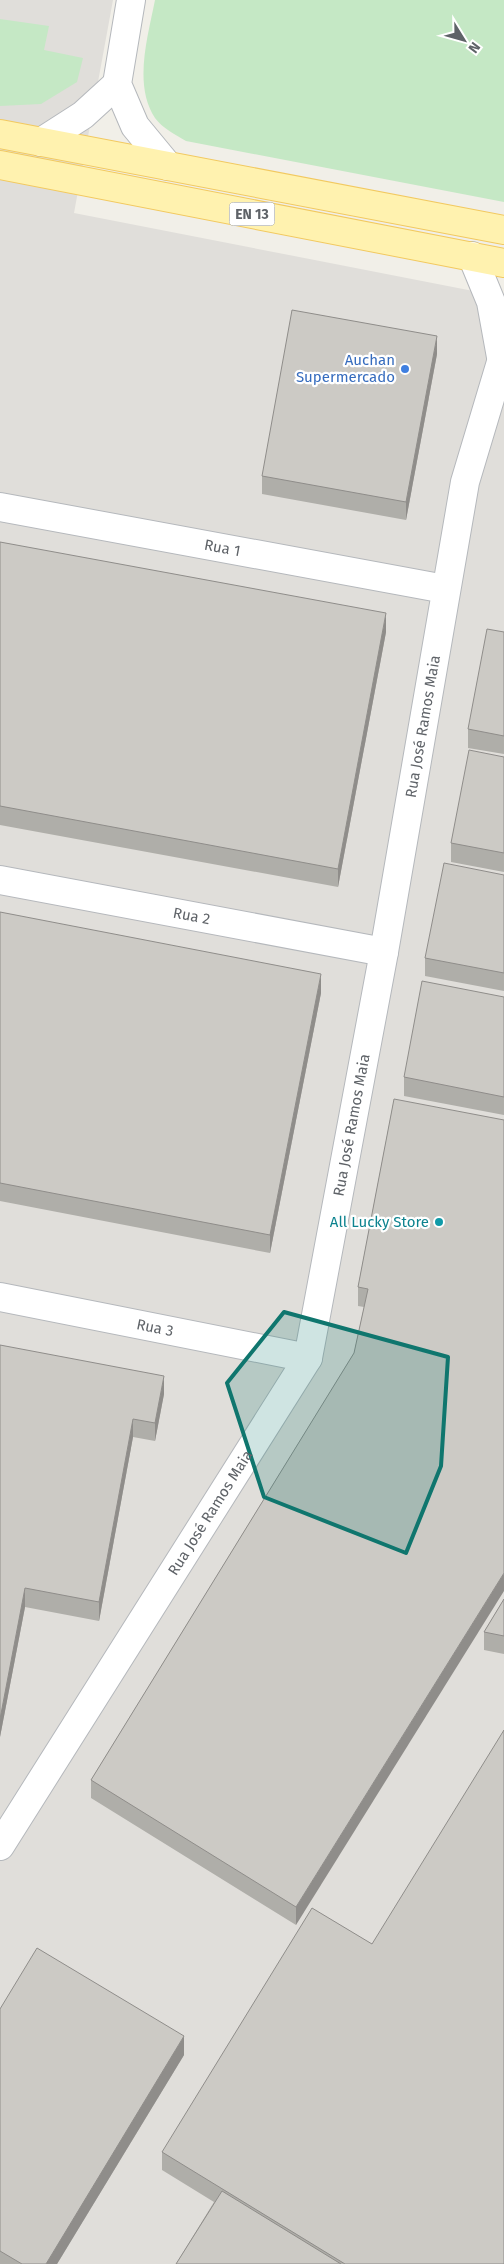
<svg xmlns="http://www.w3.org/2000/svg" width="504" height="2264" viewBox="0 0 504 2264" font-family="'Fira Sans',sans-serif">
<style>
.industrial{fill:#e0deda}
.green{fill:#c5e8c5}
.lines{fill:none;stroke-linecap:round;stroke-linejoin:round}
.street-casing{stroke:#b5b8bc;stroke-width:30}
.primary-casing{stroke:#f2c960;stroke-width:30}
.street{stroke:#fff;stroke-width:28}
.primary{stroke:#fff2af;stroke-width:28}
.wall{fill:#afaea9}
.shaded-wall{fill:#8f8d8a}
.building{fill:#cccac5;stroke:#8f8d8a}
.marked{fill:#0f766e;fill-opacity:0.2;stroke:#0f766e;stroke-width:4;stroke-linejoin:round}
.shop-dot{fill:#3f7fe0;stroke:#fff;stroke-width:2}
.culture-dot{fill:#0f9aa8;stroke:#fff;stroke-width:2}
.labels{text-anchor:middle;stroke-width:4.5;stroke-linejoin:round;paint-order:stroke}
.shield{fill:#fff;stroke:#8f9295;stroke-width:1}
.shield-label{font-size:14px;font-weight:bold;fill:#5f6368}
.shop-label{font-size:15px;fill:#366cbe;stroke:#fff;text-anchor:end}
.street-label{font-size:15px;fill:#5f6368;stroke:#fff}
.culture-label{font-size:15px;fill:#0d838f;stroke:#fff;text-anchor:end}
</style>
<rect width="100%" height="100%" fill="#f1efe8"/>
<path class="industrial" d="M0,0H113L74,213L504,297V2264H0Z"/>
<g class="green">
<path d="M155,0H504V202L186,141C176,135 162,128 155,118C133,85 148,36 155,0Z"/>
<path d="M0,19L49,26L44,50L83,58L77,82L41,104L0,106Z"/>
</g>
<g class="lines">
<g class="street-casing">
<g id="street">
<path d="M131,0L117,84L135,126L168,166"/>
<path d="M41,142L83,115L117,84"/>
<path d="M472,256L491,302L501,357"/>
<path id="s1" d="M0,507L445,589"/>
<path id="s2" d="M0,880L384,952"/>
<path id="s3" d="M0,1297L308,1358"/>
<path id="s4" d="M0,1846L308,1358L384,952L465,482L504,352"/>
</g>
</g>
<g class="primary-casing">
<g id="primary">
<path d="M0,134L504,230"/>
<path d="M0,165L504,263"/>
</g>
</g>
<use href="#street" class="street"/>
<use href="#primary" class="primary"/>
</g>
<g class="wall">
<path d="M437,354L406,520L262,494V476Z"/>
<path d="M0,542L386,632L338,887L0,825Z"/>
<path d="M504,632V754L468,748V729Z"/>
<path d="M504,757V872L451,862V843Z"/>
<path d="M504,875V991L425,976V958Z"/>
<path d="M0,912L321,993L270,1253L0,1201Z"/>
<path d="M504,997V1115L404,1096V1077Z"/>
<path d="M394,1099L296,1925L91,1798V1780L354,1353L364,1307L358,1306V1287Z"/>
<path d="M0,1345L164,1394L155,1441L133,1437L99,1621L25,1607L0,1737Z"/>
<path d="M504,1599V1654L484,1650V1632Z"/>
<path d="M372,1944L504,2264H176L214,2202L162,2170V2152Z"/>
<path d="M0,2009L184,2055L57,2264H0Z"/>
</g>
<g class="shaded-wall">
<path d="M437,336V354L406,520V502Z"/>
<path d="M386,613V632L338,887V869Z"/>
<path d="M321,974V993L270,1253V1235Z"/>
<path d="M164,1376V1394L155,1441V1423Z"/>
<path d="M133,1419V1437L99,1621V1602Z"/>
<path d="M504,1573V1591L296,1925V1907Z"/>
<path d="M25,1588V1607L0,1737V1719Z"/>
<path d="M184,2036V2055L57,2264H46Z"/>
</g>
<g class="building">
<path d="M292,310L437,336L406,502L262,476Z"/>
<path d="M0,542L386,613L338,869L0,806Z"/>
<path d="M487,629L504,632V736L468,729Z"/>
<path d="M469,750L504,757V853L451,843Z"/>
<path d="M444,863L504,875V973L425,958Z"/>
<path d="M0,912L321,974L270,1235L0,1183Z"/>
<path d="M422,981L504,997V1097L404,1077Z"/>
<path d="M394,1099L504,1120V1573L296,1907L91,1780L354,1353L368,1289L358,1287Z"/>
<path d="M0,1345L164,1376L155,1423L133,1419L99,1602L25,1588L0,1719Z"/>
<path d="M504,1599V1636L484,1632Z"/>
<path d="M504,1730V2264H345L162,2152L312,1908L372,1944Z"/>
<path d="M37,1948L184,2036L46,2264H22L0,2251V2009Z"/>
<path d="M222,2191L341,2264H176Z"/>
</g>
<path class="marked" d="M284,1312L448,1357L441,1466L406,1553L264,1497L227,1383Z"/>
<circle class="shop-dot" cx="405" cy="369" r="5"/>
<circle class="culture-dot" cx="439" cy="1222" r="5"/>
<g class="labels">
<rect class="shield" x="229.5" y="202.5" width="45" height="23" rx="4"/>
<g class="shield-label">
<text x="252" y="219">EN 13</text>
</g>
<g class="shop-label">
<text x="395" y="365">Auchan<tspan x="395" dy="17">Supermercado</tspan></text>
</g>
<g class="street-label">
<text dy="5" stroke="none"><textPath href="#s1" startOffset="226">Rua 1</textPath></text>
<text dy="5" stroke="none"><textPath href="#s4" startOffset="1219">Rua José Ramos Maia</textPath></text>
<text dy="5" stroke="none"><textPath href="#s2" startOffset="195">Rua 2</textPath></text>
<text dy="5" stroke="none"><textPath href="#s4" startOffset="814">Rua José Ramos Maia</textPath></text>
<text dy="5" stroke="none"><textPath href="#s3" startOffset="158">Rua 3</textPath></text>
<text dy="5" stroke="none"><textPath href="#s4" startOffset="394">Rua José Ramos Maia</textPath></text>
</g>
<g class="culture-label">
<text x="429" y="1227">All Lucky Store</text>
</g>
</g>
<g transform="translate(464 40) rotate(127)" stroke="#ffffff" stroke-width="4" paint-order="stroke">
<path d="M0-4L9 19L0 12L-9 19Z" fill="#5f6368"/>
<text y="-8" font-size="14" font-weight="bold" text-anchor="middle" fill="#5f6368">N</text>
</g>
</svg>
